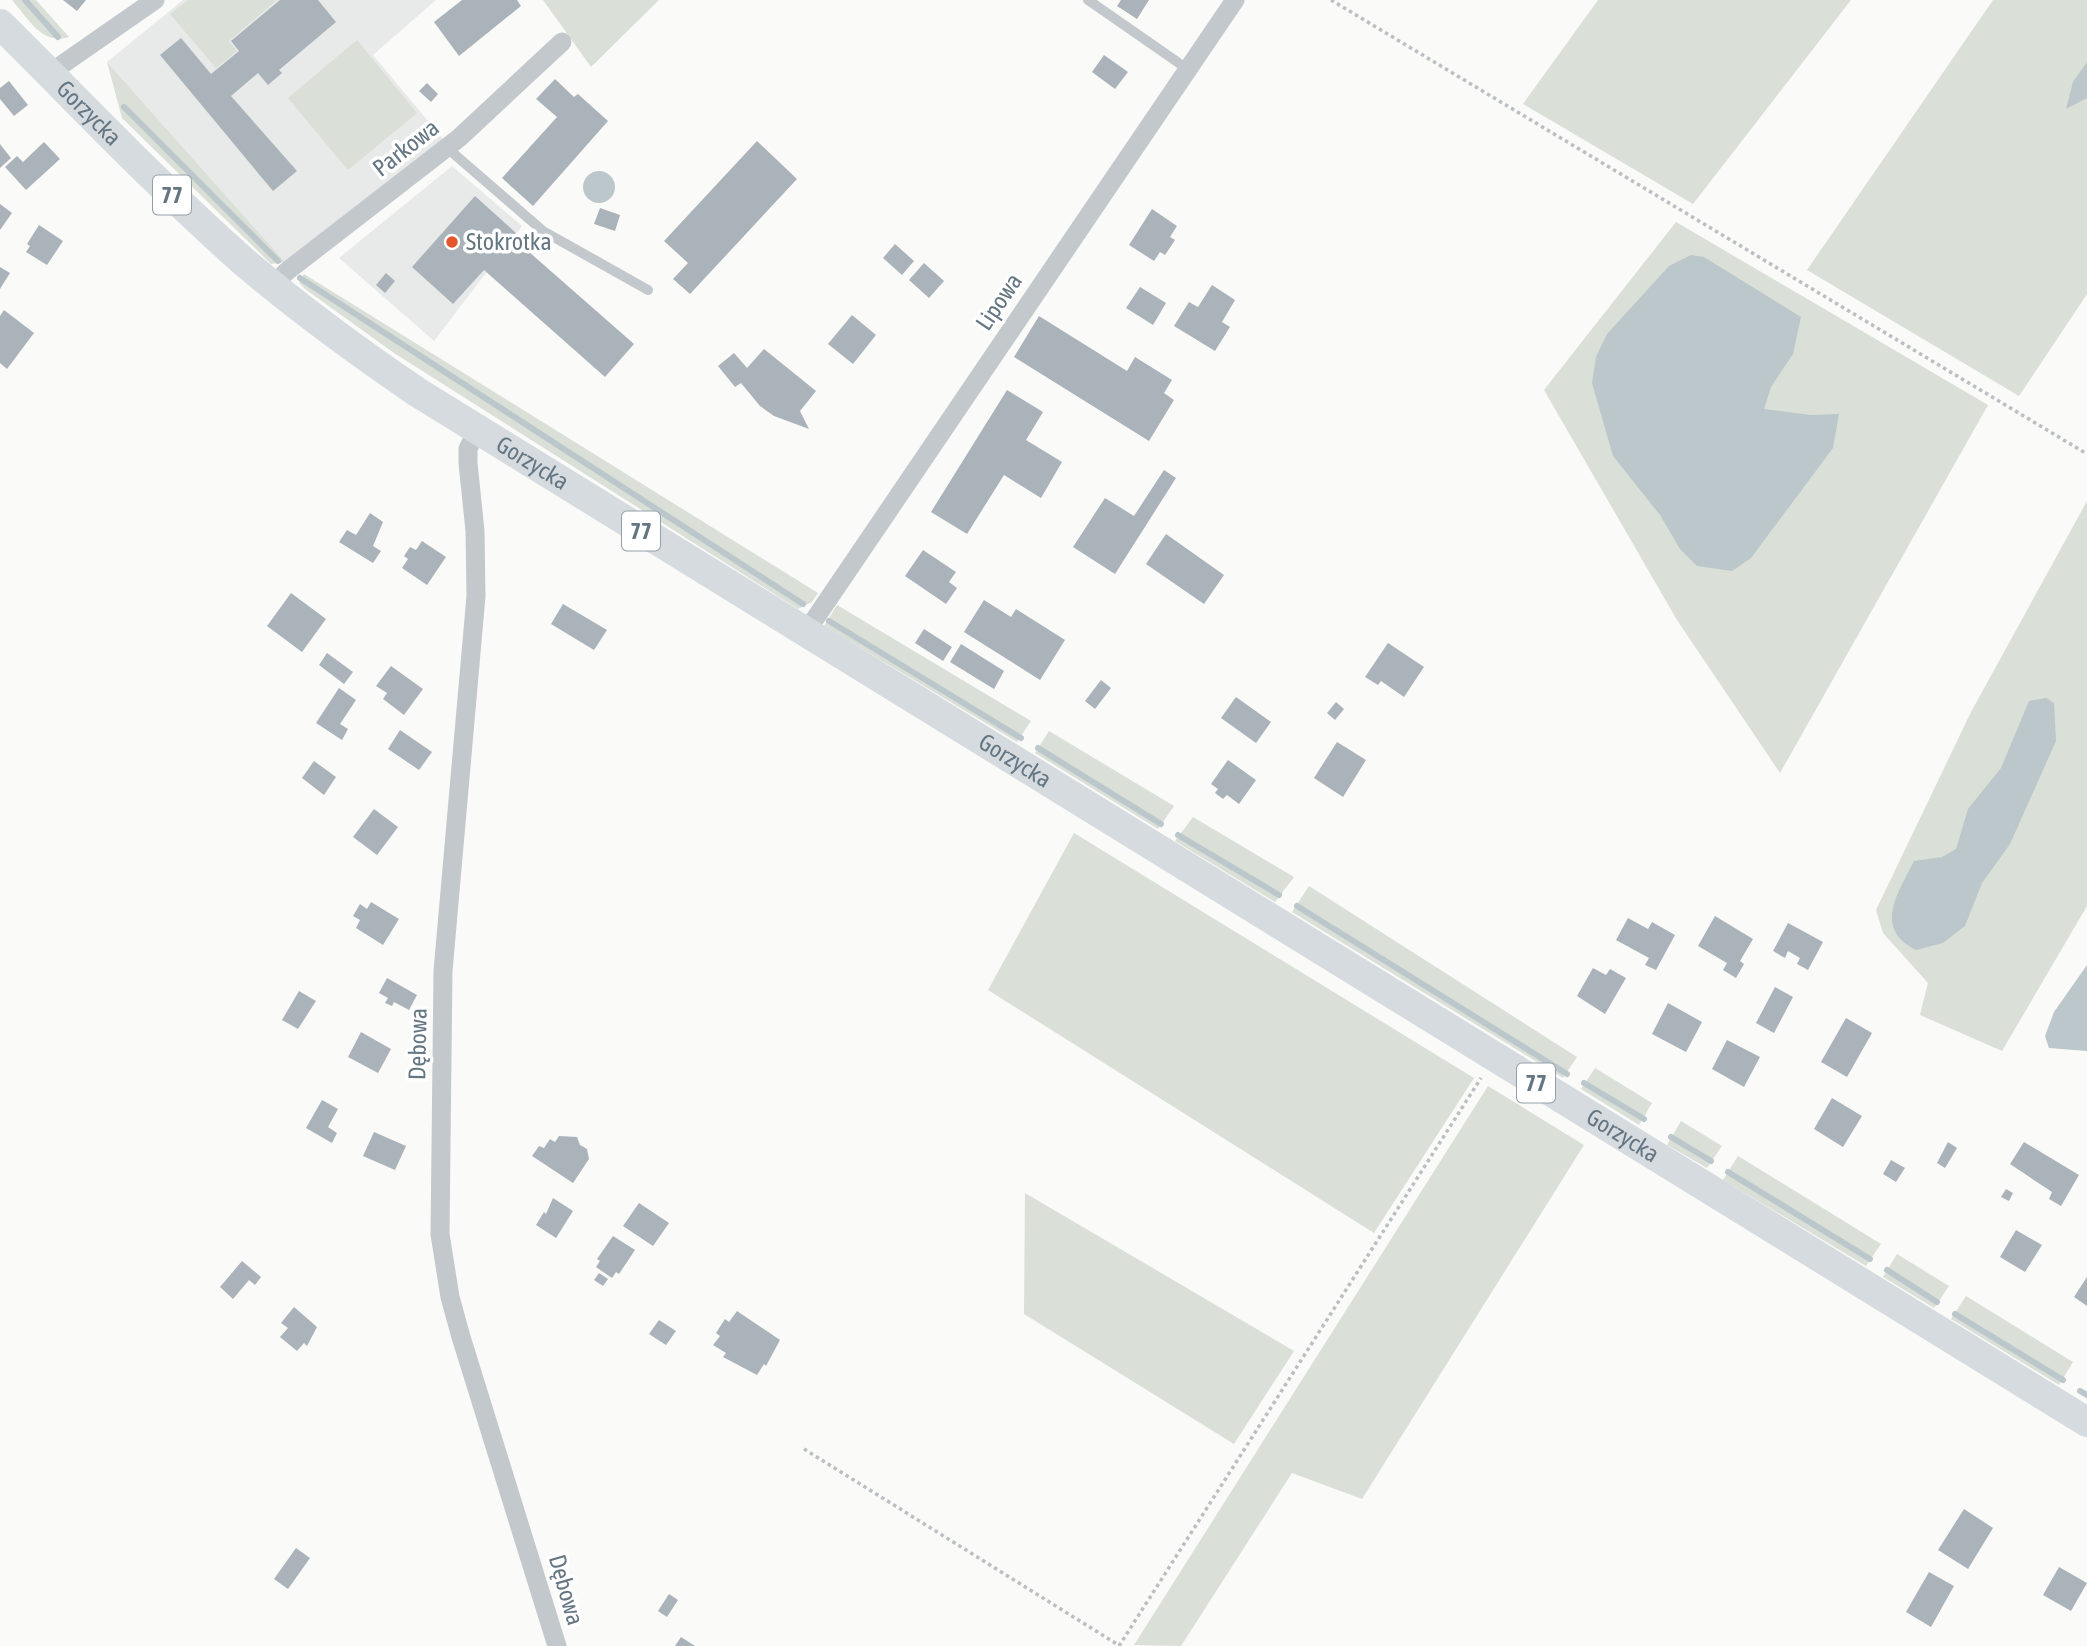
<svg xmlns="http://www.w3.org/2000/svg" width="2087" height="1646" viewBox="0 0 2087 1646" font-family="'Asap Condensed',sans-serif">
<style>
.built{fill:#e8e9e9}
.green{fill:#dadfd7}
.water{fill:#bbc7cb}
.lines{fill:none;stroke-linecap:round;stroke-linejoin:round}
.stream{stroke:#bbc7cb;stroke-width:6}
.building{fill:#aab3b9}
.path{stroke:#bbbfc2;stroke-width:3.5;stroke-dasharray:3.5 3.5;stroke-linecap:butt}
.lane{stroke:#c3c8cc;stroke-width:10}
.street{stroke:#c3c8cc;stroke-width:19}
.primary{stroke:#d6dbdf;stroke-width:30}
.poi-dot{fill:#e4572e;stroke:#fff;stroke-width:2.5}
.labels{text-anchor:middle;stroke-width:7;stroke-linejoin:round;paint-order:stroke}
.shield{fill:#fff;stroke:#939fa8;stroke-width:2}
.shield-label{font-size:23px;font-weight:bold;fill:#657683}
.street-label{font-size:24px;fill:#657683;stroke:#fff}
.poi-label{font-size:24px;fill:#657683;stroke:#fff;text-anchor:start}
</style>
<rect width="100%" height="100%" fill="#fafaf8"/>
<g class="built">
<path d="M183,0H436L373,55L443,139L285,262L107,62Z"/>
<path d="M452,166L522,226L434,341L339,258Z"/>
</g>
<g class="green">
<path d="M12,0H36L69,37C42,46 28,18 12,0Z"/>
<path d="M188,0H277L229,41L237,51L216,68L170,14Z"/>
<path d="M543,0H659L591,67Z"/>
<path d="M1598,0H1851L1693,204L1523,104Z"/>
<path d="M1993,0H2087V294L2019,396L1807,270Z"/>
<path d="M357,40L417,113L348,170L288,98Z"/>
<path d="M107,62L285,262L271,264L122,118Z"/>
<path d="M1676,222L1988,405L1780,773L1677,620L1544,390Z"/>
<path d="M304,274L818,593L812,602L798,609L394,353L305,289L299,282Z"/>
<path d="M2087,501V906L2002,1051L1920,1015L1928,983L1883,933L1876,910L1971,712Z"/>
<path d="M837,605L1031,721L1017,742L824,626Z"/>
<path d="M1049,731L1174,806L1158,829L1035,753Z"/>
<path d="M1193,817L1294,877L1275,902L1175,841Z"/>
<path d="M1074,833L1474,1078L1374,1233L988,990Z"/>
<path d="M1309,886L1577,1057L1563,1078L1292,912Z"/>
<path d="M1595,1068L1652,1103L1639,1125L1581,1089Z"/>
<path d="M1488,1086L1584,1145L1362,1499L1292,1473L1181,1646L1134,1645Z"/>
<path d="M1681,1121L1722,1146L1707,1168L1667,1145Z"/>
<path d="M1738,1156L1881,1244L1866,1266L1723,1180Z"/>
<path d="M1025,1193L1294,1351L1234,1444L1024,1314Z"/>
<path d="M1897,1254L1949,1286L1934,1308L1883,1277Z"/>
<path d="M1966,1296L2073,1362L2059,1385L1951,1319Z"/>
</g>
<g class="water">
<path d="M2087,62V98L2066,109L2073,82Z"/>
<circle cx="599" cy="187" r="16"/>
<path d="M1691,255L1704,257L1801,317L1793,354L1771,387L1764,409L1810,415L1839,414L1833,448L1751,558L1732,571L1697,566L1680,549L1660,515L1613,456L1592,383L1596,357L1607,334L1669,266Z"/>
<path d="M2046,698L2054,703L2056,741L2010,844L1982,883L1965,926L1943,943L1916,950C1872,928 1899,892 1914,861L1942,857L1956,849L1968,809L2001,768L2029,701Z"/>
<path d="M2087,965V1051L2049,1048L2045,1036L2054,1012Z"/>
</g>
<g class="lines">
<g class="stream">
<path d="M25,0L58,37"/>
<path d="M124,107L278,261"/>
<path d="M300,278L803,604"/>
<path d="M829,621L1021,738"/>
<path d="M1038,748L1161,824"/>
<path d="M1178,835L1279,895"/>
<path d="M1297,906L1567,1074"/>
<path d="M1584,1083L1644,1119"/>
<path d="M1671,1137L1711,1161"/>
<path d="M1728,1172L1870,1259"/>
<path d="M1887,1270L1937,1302"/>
<path d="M1955,1314L2063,1380"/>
<path d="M2080,1391L2087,1395"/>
</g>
</g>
<g class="building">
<path d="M63,0H86L77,11Z"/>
<path d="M280,0H318L336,22L279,70L282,73L268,85L258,73L231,96L297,171L273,191L160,55L181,38L211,74L239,51L231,41Z"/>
<path d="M462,0H517L521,6L459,56L434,22Z"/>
<path d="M1121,0H1149L1137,19L1117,6Z"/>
<path d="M1104,55L1128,72L1115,89L1092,72Z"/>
<path d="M555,79L574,97L578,94L608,121L533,206L502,178L557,117L536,99Z"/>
<path d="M9,81L28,105L14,116L0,99V88Z"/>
<path d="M427,83L438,94L431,102L419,91Z"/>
<path d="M757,141L797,179L690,294L673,279L688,263L664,241Z"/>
<path d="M44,142L60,159L26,190L5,167L17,156L23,162Z"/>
<path d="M0,144L11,158L0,168Z"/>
<path d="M475,196L516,233L512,237L634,344L605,377L484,270L453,304L412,267Z"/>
<path d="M0,204L12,213L0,230Z"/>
<path d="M600,208L620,215L615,231L594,224Z"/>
<path d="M1152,209L1177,226L1170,237L1175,240L1165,255L1160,252L1154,261L1129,245Z"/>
<path d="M39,225L63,241L47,265L26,252L30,246L27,244Z"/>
<path d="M895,244L914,261L902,275L883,258Z"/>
<path d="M924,263L944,281L929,298L909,280Z"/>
<path d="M0,267L10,273L0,289Z"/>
<path d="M386,273L395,281L385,293L376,285Z"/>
<path d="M1212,285L1235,300L1222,322L1230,327L1215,351L1174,326L1189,302L1198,307Z"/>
<path d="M1140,287L1166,303L1153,325L1126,308Z"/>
<path d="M4,310L34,333L7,369L0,363V316Z"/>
<path d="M852,315L876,335L853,364L828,344Z"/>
<path d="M1039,316L1127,371L1135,357L1172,380L1164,393L1174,400L1149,441L1014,357Z"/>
<path d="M764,349L816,391L800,411L809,429L774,416L760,406L741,383L735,387L718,366L734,353L747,368Z"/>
<path d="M1007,390L1043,412L1026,440L1062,462L1041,498L1004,475L967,534L931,512Z"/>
<path d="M1164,470L1176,478L1115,574L1073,547L1105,498L1134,516Z"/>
<path d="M370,513L383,522L373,546L381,551L373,563L339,542L347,530L356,535Z"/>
<path d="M1166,534L1224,575L1204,604L1146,564Z"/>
<path d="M422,541L446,557L427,585L402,568L408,559L404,556L410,547L416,550Z"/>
<path d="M923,550L956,572L949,582L957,588L946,604L905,576Z"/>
<path d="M291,593L326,619L302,652L267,626Z"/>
<path d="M984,600L1011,617L1016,609L1065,640L1040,680L964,632Z"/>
<path d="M563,604L607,630L594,650L551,624Z"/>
<path d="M924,629L952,647L943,661L915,643Z"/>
<path d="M1388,643L1424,667L1404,697L1381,681L1378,685L1365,677Z"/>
<path d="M961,644L1004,671L994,689L950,662Z"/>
<path d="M327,653L353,672L344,684L319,665Z"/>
<path d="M391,666L423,689L404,715L383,699L387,693L376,686Z"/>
<path d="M1101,680L1111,688L1095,709L1085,701Z"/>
<path d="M339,688L356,700L340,724L348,729L342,740L316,723Z"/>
<path d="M1236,697L1271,722L1256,743L1221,718Z"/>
<path d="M1336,702L1344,709L1335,720L1327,713Z"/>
<path d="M400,730L432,752L419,770L388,749Z"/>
<path d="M1337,742L1366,760L1343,797L1314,778Z"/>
<path d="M1228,760L1256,780L1239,804L1227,795L1223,799L1215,793L1218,789L1211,784Z"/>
<path d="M314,761L336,777L324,795L302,778Z"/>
<path d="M374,809L398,827L377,855L353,837Z"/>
<path d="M371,902L399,919L383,945L356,928L360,920L353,916L360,904L367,909Z"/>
<path d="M1715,916L1753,939L1740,961L1744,964L1736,978L1723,970L1727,963L1698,946Z"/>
<path d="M1628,918L1648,929L1652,922L1675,935L1656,970L1645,965L1649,958L1616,940Z"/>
<path d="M1788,923L1823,942L1808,970L1797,964L1800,958L1788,951L1785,958L1773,951Z"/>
<path d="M1593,968L1606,975L1610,969L1626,978L1605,1014L1577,996Z"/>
<path d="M387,978L417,995L409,1010L394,1002L392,1006L385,1003L388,998L379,993Z"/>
<path d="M1775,987L1793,997L1774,1033L1756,1023Z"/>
<path d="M299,991L316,1001L298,1029L282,1020Z"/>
<path d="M1668,1003L1702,1022L1686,1052L1652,1034Z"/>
<path d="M1846,1018L1872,1033L1847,1077L1821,1062Z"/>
<path d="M361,1032L391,1049L378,1073L348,1057Z"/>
<path d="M1727,1040L1760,1057L1744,1087L1712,1069Z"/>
<path d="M1832,1098L1862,1116L1843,1147L1814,1129Z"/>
<path d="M322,1100L338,1109L328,1127L337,1133L332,1143L306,1128Z"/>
<path d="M374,1132L406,1146L395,1170L363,1156Z"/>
<path d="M559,1136L577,1137L580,1145L587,1149L589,1159L573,1183L532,1156L539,1146L544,1148L550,1139L555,1142Z"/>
<path d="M1948,1142L1957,1148L1945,1168L1937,1163Z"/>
<path d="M2024,1142L2079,1175L2061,1206L2049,1199L2052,1192L2010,1164Z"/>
<path d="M1891,1160L1905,1168L1896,1182L1883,1174Z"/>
<path d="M2006,1189L2013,1193L2009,1201L2001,1197Z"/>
<path d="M553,1198L573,1211L556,1238L536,1225L544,1212L546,1214Z"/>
<path d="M639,1203L669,1223L653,1246L623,1226Z"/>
<path d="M2016,1230L2042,1245L2025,1272L2000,1257Z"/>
<path d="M613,1236L635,1250L619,1274L616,1272L612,1278L596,1267L600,1261L597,1259Z"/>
<path d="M242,1261L261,1277L255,1285L249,1280L233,1299L220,1287Z"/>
<path d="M599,1273L608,1279L603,1286L594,1280Z"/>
<path d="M2087,1277V1306L2074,1297Z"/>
<path d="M294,1307L317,1327L307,1346L304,1343L297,1351L280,1337L288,1328L281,1323Z"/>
<path d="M737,1311L780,1340L766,1366L764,1364L757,1375L723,1357L726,1353L713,1345L720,1336L716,1333L725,1319L729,1322Z"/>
<path d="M659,1320L676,1331L666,1345L649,1334Z"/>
<path d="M1964,1509L1993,1528L1968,1569L1938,1550Z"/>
<path d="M296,1548L310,1558L288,1589L274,1579Z"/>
<path d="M2059,1567L2087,1583L2071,1611L2043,1595Z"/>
<path d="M1929,1572L1954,1586L1931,1627L1906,1612Z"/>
<path d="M669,1594L678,1600L667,1617L658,1611Z"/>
<path d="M681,1637L695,1646H675Z"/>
</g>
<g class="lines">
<g class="path">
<path d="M1331,0L2087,454"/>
<path d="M804,1449L1120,1646"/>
<path d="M1119,1646L1481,1078"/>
</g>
<g class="lane">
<path d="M1088,0L1186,68"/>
<path d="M446,147L543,231L648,290"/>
</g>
<g class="street">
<path d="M50,73L155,0"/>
<path d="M273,286L286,272L459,138L562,42"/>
<path d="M477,430L468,449V463L475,531L476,596L443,971L440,1234L450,1297L461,1337L557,1646"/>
<path d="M806,632L1235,0"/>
</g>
<path class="primary" id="s1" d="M0,24C80,103 158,186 243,261C298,308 357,351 417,392L2087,1422"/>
</g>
<circle class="poi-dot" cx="452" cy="242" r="7"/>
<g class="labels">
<g class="shield">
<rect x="153" y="175.5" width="38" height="39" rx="5"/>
<rect x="622" y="511.5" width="38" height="39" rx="5"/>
<rect x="1517" y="1063.5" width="38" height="39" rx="5"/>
</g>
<g class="shield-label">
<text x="172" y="203">77</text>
<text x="641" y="539">77</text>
<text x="1536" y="1091">77</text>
</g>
<g class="street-label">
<text dy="8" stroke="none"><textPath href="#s1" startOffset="126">Gorzycka</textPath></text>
<text transform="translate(406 148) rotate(-38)" y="8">Parkowa</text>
<text transform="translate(999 302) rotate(-56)" y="8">Lipowa</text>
<text dy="8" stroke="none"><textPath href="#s1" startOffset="693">Gorzycka</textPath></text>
<text dy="8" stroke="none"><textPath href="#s1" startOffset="1260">Gorzycka</textPath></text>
<text transform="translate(418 1044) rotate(-89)" y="8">Dębowa</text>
<text dy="8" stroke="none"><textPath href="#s1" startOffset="1974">Gorzycka</textPath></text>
<text transform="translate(566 1590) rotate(74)" y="8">Dębowa</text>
</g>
<g class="poi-label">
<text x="466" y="250">Stokrotka</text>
</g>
</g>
</svg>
